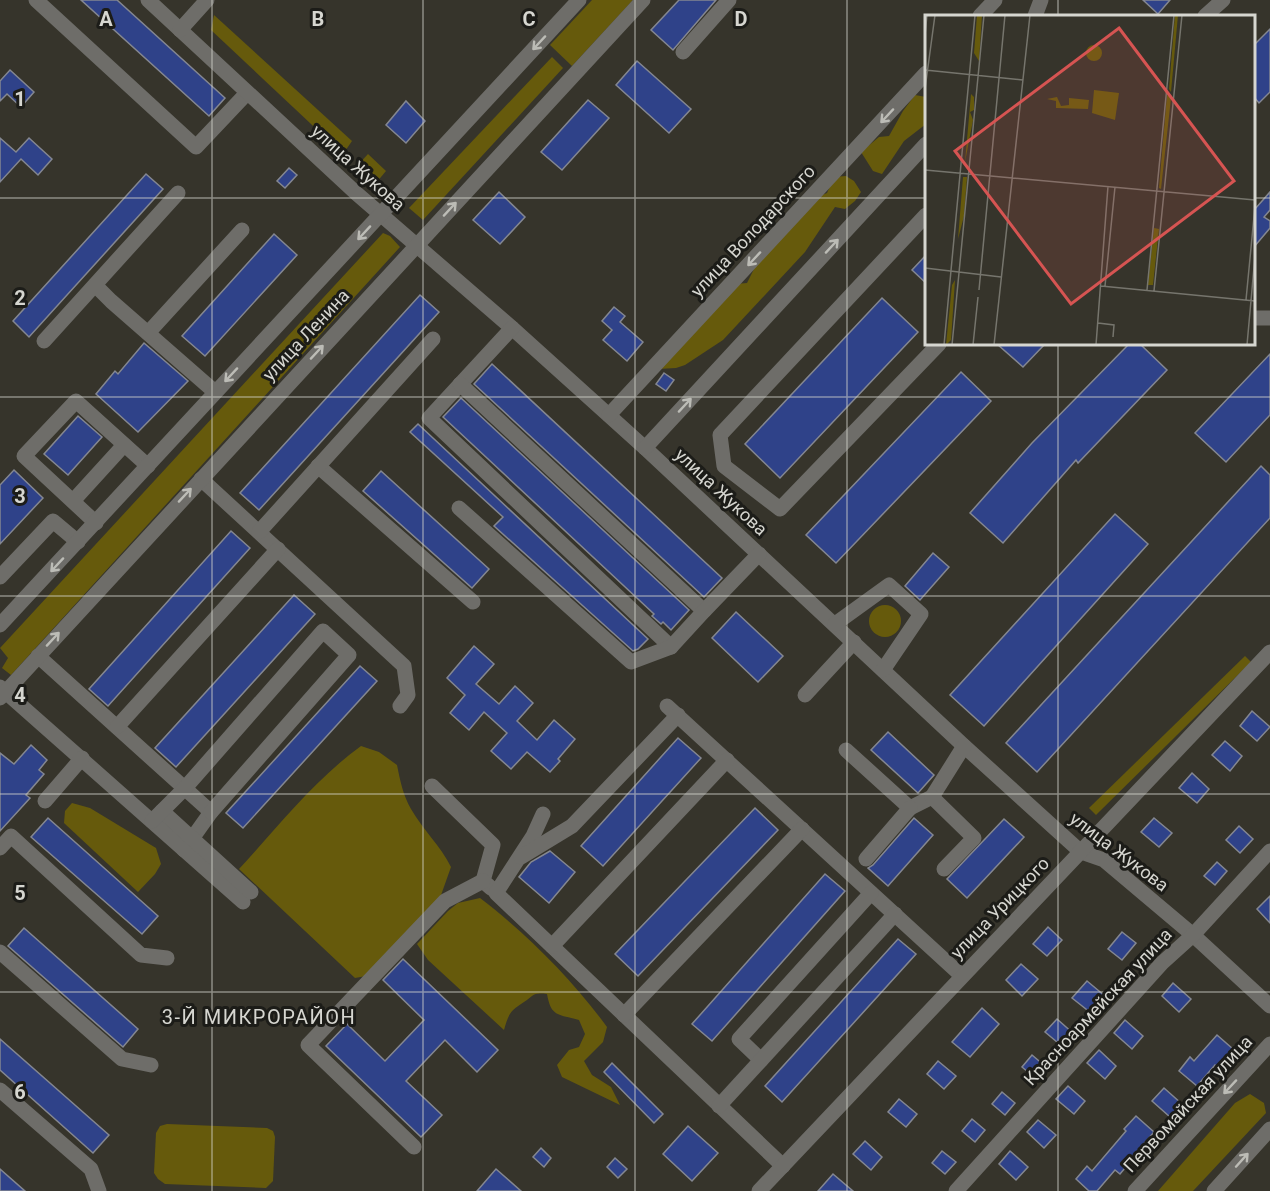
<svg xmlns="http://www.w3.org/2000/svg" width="1270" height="1191" viewBox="0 0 1270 1191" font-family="Roboto,sans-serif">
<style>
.green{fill:#665a0c}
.building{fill:#2f4289;stroke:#848791;stroke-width:1.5}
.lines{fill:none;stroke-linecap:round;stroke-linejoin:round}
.minor{stroke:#6e6d69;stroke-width:15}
.oneway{stroke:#bcbcb6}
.grid{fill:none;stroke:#d6d6d0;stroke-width:1.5;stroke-opacity:0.55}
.labels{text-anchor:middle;stroke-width:6;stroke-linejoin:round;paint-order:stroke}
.street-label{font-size:18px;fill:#d6d6d0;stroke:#1c1c18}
.neighbourhood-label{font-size:20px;letter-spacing:1.5px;fill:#d6d6d0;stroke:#1c1c18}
.inset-road{fill:none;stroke:#76756d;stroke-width:1.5}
.view{fill:#d65452;fill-opacity:0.15;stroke:#d65452;stroke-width:3}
.inset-edge{fill:none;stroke:#d6d6d0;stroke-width:3}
.grid-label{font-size:20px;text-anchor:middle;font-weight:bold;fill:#d6d6d0;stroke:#1c1c18;stroke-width:6;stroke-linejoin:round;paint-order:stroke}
</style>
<rect width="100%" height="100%" fill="#36342b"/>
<g class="green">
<path d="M592,0H633L572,66L550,45Z"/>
<path d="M214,15L352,141L343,154L211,30Z"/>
<path d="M552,57L563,68L423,220L409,208Z"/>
<path d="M915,95L926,97V124L904,141L882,174L873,171L861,152L879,137L889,136L903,111Z"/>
<path d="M368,154L386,171L376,183L357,166Z"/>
<path d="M846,176L854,181L861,192L855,201L845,209L835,207L805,252L723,340L685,365L676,368L658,369L736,284L747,283L759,259L817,197L827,193L834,177Z"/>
<path d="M383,233L390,236L400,247L11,675L2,668L8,658L0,648Z"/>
<circle cx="885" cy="621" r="16"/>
<path d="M1245,656L1251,662L1096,815L1089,808Z"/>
<path d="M361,746L379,752L397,765C400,780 403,795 411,809C423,830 440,845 451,867L440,898L366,976L355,978L239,869C278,827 314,780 361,746Z"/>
<path d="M72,803L90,808L156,848L161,864L155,874L138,892L64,823L65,811Z"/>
<path d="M480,898C526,933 573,980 607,1027L603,1042L584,1061L592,1075L611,1087L620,1105L562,1077L557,1065L569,1050L579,1047L585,1034L579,1020C558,1014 551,1017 547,994C533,992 534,995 524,1002C510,1011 509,1013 504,1030L428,960L417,944L448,911L458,903Z"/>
<path d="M1250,1094L1264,1103L1266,1113L1193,1191H1158L1235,1103Z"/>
<path d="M167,1124L267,1128L273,1131L275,1137L273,1181L266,1188L165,1184L158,1179L154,1173L156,1133L160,1126Z"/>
</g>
<g class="building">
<path d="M81,0H117L225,98L209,116Z"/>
<path d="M679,0H716L673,50L651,30Z"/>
<path d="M1143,0H1170L1158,14Z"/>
<path d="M1270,29V92L1259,103L1254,97V45Z"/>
<path d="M637,61L691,109L669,133L616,85Z"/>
<path d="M10,70L34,92L21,107L7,94L0,101V81Z"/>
<path d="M588,100L609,118L562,170L541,152Z"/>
<path d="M406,101L425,121L406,143L386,125Z"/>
<path d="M0,138L16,152L29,138L52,159L38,175L21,159L0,182Z"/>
<path d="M289,168L297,175L285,188L277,181Z"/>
<path d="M146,174L163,189L29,337L13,321Z"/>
<path d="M499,192L525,217L500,244L473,220Z"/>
<path d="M1270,192V210L1264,217L1270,221V228L1254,247V208L1255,209Z"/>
<path d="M274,234L297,255L205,356L182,336Z"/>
<path d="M927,254V284L912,270Z"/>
<path d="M420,295L439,312L259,510L240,493Z"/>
<path d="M882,298L918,332L780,478L745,444Z"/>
<path d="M614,307L625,316L620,322L643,342L627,361L603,340L612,330L602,321Z"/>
<path d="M144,343L188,381L138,432L96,394L115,371L118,374Z"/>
<path d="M997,344H1045L1023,367Z"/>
<path d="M1129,344H1140L1167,370L1078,463L1076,460L1003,543L970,513L1032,443Z"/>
<path d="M1270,354V415L1226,462L1195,433Z"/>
<path d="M492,364L722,578L704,597L474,384Z"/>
<path d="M961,372L991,401L836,563L806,535Z"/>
<path d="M664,373L674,380L666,391L656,384Z"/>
<path d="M461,398L689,610L671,630L663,622L661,624L652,616L654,614L443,417Z"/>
<path d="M78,416L102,437L68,475L44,454Z"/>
<path d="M418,424L648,639L638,649L633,651L494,526L503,517L410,432Z"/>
<path d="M1261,466L1270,475V518L1037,772L1006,743Z"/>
<path d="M14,470L43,498L0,544V485Z"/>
<path d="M381,471L489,569L472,588L363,491Z"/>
<path d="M1115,514L1148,544L984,726L950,695Z"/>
<path d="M231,531L250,548L108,706L89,689Z"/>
<path d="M933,553L949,567L920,600L905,586Z"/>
<path d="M294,595L315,614L176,767L155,748Z"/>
<path d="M736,612L783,656L758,682L712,638Z"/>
<path d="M474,646L494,664L476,684L499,704L515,686L533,703L517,721L537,740L554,720L575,739L558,759L560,761L550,772L527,752L511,769L491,751L507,733L484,712L469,730L450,713L465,695L447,678Z"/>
<path d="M360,666L377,681L243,828L226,813Z"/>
<path d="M1252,711L1270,727L1257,741L1240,726Z"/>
<path d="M888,732L934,775L918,793L871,750Z"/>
<path d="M678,738L701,758L603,866L581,846Z"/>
<path d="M1225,741L1242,756L1230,771L1212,755Z"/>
<path d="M31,745L47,760L39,770L44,774L26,795L30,798L0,831V753L14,764Z"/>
<path d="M1192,773L1209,789L1197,803L1179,788Z"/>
<path d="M755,808L778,830L638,976L615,954Z"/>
<path d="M48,818L158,916L142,934L31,837Z"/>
<path d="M914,818L933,835L888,886L868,868L873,865Z"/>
<path d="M1154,818L1172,833L1159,847L1141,832Z"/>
<path d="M1004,819L1024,837L967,898L947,879Z"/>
<path d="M1239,826L1253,839L1240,853L1226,840Z"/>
<path d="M550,851L575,872L549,903L519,877L531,862Z"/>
<path d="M1217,862L1227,871L1215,885L1204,876Z"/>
<path d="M825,874L845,891L712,1041L692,1024Z"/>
<path d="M1270,896V923L1257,909Z"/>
<path d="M1048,927L1062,940L1047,956L1033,944Z"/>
<path d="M24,928L138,1029L123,1047L8,946Z"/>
<path d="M1122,932L1136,943L1122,960L1108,949Z"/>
<path d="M898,939L916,954L782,1102L765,1086Z"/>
<path d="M403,959L498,1050L477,1072L445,1040L406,1081L442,1115L421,1137L326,1046L347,1024L385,1061L424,1020L383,980Z"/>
<path d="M1021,964L1038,979L1022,996L1006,980Z"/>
<path d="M1087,981L1105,996L1091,1013L1072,998Z"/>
<path d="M1173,983L1191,999L1179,1012L1162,996Z"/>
<path d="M982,1008L999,1024L970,1057L952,1042Z"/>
<path d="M1057,1019L1074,1034L1063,1047L1045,1032Z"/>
<path d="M1125,1020L1143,1036L1132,1049L1114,1033Z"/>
<path d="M1217,1035L1233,1049L1218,1067L1215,1065L1197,1086L1179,1071L1190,1057L1194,1061Z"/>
<path d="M0,1039L109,1135L93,1153L0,1070Z"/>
<path d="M1099,1050L1116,1066L1105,1079L1087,1063Z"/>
<path d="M1032,1055L1045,1066L1035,1078L1022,1067Z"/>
<path d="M938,1061L956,1076L944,1089L927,1074Z"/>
<path d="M612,1063L663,1114L654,1123L604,1072Z"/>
<path d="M1068,1086L1085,1101L1074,1114L1056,1099Z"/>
<path d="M1164,1088L1182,1104L1170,1117L1152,1101Z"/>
<path d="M1002,1092L1015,1103L1005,1115L992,1104Z"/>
<path d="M899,1099L917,1114L906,1127L888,1112Z"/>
<path d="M1136,1116L1154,1132L1130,1160L1131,1161L1120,1174L1115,1170L1097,1191H1089L1076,1179L1087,1166L1092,1171L1126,1131L1124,1129Z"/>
<path d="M972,1119L985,1130L975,1142L962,1131Z"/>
<path d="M1038,1120L1056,1135L1044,1148L1027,1132Z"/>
<path d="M688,1126L718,1153L692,1181L663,1154Z"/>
<path d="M865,1141L882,1157L871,1170L853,1154Z"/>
<path d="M541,1148L551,1158L544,1167L533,1157Z"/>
<path d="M942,1151L956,1162L945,1174L932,1163Z"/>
<path d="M1010,1151L1028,1167L1016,1180L999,1164Z"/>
<path d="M615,1158L627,1169L618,1178L607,1167Z"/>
<path d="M0,1169L25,1191H0Z"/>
<path d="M496,1169L521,1191H477Z"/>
<path d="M833,1174L853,1191H818Z"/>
</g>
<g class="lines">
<g class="minor">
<path d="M36,0L196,147L247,93"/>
<path d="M148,0L356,193L512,328L645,448L964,746L1081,852L1104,860L1193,935L1270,1006"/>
<path d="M980,16L995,0"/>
<path d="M1035,16L1041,0"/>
<path d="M1205,16L1223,0"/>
<path d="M180,30L207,0"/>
<path d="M683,52L729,0"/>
<path d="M926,215L720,435L724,466L780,509L939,344"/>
<path d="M95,285L111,301L215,392"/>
<path d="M1254,318H1270"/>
<path d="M512,328L429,418L671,647"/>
<path d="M148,333L242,230"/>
<path d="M44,341L178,193"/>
<path d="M460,384L704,611"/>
<path d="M609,415L926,73"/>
<path d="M645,448L926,144"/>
<path d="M318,466L473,602"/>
<path d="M201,479L404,666L408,695L400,706"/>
<path d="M73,501L124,445"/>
<path d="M459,508L631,662L671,647L704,611L759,554"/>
<path d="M96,523L24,456L76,401L148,466"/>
<path d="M259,532L433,339"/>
<path d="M0,577L53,521L78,542"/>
<path d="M835,624L889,585L921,614L883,670"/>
<path d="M0,625L579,0"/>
<path d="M38,656L211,812L184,850"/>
<path d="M0,687L243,902"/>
<path d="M805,695L854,642"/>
<path d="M0,698L643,0"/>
<path d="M667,706L962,976"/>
<path d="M117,727L278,549"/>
<path d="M846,750L910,808L932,797L964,746"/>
<path d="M432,786L493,845L483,881L491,888"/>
<path d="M932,797L974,838L944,869"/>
<path d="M45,801L82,758"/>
<path d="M162,811L251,892"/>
<path d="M543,814L533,836L496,893L783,1166"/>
<path d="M152,821L185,788L323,631L349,655L211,812"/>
<path d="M0,848L11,836L141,955L167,958"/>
<path d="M521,857L572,826L678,715"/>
<path d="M866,859L910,808"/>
<path d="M552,946L727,760"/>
<path d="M0,952L122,1059L151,1065"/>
<path d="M624,1015L802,829"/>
<path d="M761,1060L739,1039L871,893"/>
<path d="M0,1090L91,1169L99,1191"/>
<path d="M719,1106L895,914"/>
<path d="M414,1147L308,1045L445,901L483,881"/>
<path d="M759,1191L1270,652"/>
<path d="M956,1191L1162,963L1193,935L1270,851"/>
<path d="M1135,1191L1270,1044"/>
<path d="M1214,1191L1270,1129"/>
</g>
</g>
<defs><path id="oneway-shaft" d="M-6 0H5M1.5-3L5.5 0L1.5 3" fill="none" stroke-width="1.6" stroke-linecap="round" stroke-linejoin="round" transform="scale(1.5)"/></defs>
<g class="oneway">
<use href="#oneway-shaft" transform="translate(539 43) rotate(133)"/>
<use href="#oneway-shaft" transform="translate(887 116) rotate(133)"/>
<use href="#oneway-shaft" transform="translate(450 209) rotate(-47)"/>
<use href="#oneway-shaft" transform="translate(364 233) rotate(133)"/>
<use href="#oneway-shaft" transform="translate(832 246) rotate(-47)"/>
<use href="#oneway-shaft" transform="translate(754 259) rotate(133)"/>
<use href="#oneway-shaft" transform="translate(317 352) rotate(-47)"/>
<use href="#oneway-shaft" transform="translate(231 375) rotate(133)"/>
<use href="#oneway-shaft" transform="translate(685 405) rotate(-47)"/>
<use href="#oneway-shaft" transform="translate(185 495) rotate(-47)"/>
<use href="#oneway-shaft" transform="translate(57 565) rotate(133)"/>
<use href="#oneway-shaft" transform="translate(53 639) rotate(-47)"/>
<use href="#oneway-shaft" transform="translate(1230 1087) rotate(133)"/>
<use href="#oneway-shaft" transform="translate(1242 1160) rotate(-48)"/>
</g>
<path class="grid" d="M212,0V1191M423,0V1191M635,0V1191M847,0V1191M1058,0V16M0,198H926M1254,198H1270M1058,344V1191M0,397H1270M0,596H1270M0,794H1270M0,992H1270"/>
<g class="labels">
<g class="street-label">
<text transform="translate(358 168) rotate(42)" y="6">улица Жукова</text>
<text transform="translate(753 231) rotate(-47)" y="6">улица Володарского</text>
<text transform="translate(306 335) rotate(-47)" y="6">улица Ленина</text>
<text transform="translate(721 492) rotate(43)" y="6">улица Жукова</text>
<text transform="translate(1119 852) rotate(37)" y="6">улица Жукова</text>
<text transform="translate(1000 908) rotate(-46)" y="6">улица Урицкого</text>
<text transform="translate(1098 1007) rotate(-47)" y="6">Красноармейская улица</text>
<text transform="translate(1188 1104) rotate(-47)" y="6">Первомайская улица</text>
</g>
<g class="neighbourhood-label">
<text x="259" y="1024">3-Й МИКРОРАЙОН</text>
</g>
</g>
<g transform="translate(925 15)">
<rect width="330" height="330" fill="#36342b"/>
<path d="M52,0H57L54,46L49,38ZM250,0H253L246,77L244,74ZM161 38a8 8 0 1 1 16 0a8 8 0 1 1-16 0ZM169,75L194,78L190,105L167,98ZM46,79L49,82V95L45,97L48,105L40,147ZM242,80L246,83L236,174L234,173ZM132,82L136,91L144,90V83L164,85L163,94L131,93V86L122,84ZM38,162H42L39,201L33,224ZM229,213L234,214L228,270H223ZM30,265L26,325L21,330L27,270Z" fill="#665a0c"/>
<path class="inset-road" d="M0,20L2,0M0,55L98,65M0,74L10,0M0,155L330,185M0,253L76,262M176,271L330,286M180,271L190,172M54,275L80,0M222,275L249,0M229,276L257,0M321,285L330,191M173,308L189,310L188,322M19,330L50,0M27,330L59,0M48,330L53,282M69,330L105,0M171,330L183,171M322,330L330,241"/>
<path class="view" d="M194,13L309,166L146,289L30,136Z"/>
<rect width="330" height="330" class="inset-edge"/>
</g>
<g class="grid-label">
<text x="106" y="26">A</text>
<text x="318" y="26">B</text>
<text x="529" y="26">C</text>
<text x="741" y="26">D</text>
<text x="20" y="106">1</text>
<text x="20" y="305">2</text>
<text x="20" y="503">3</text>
<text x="20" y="702">4</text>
<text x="20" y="900">5</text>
<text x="20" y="1099">6</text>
</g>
</svg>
